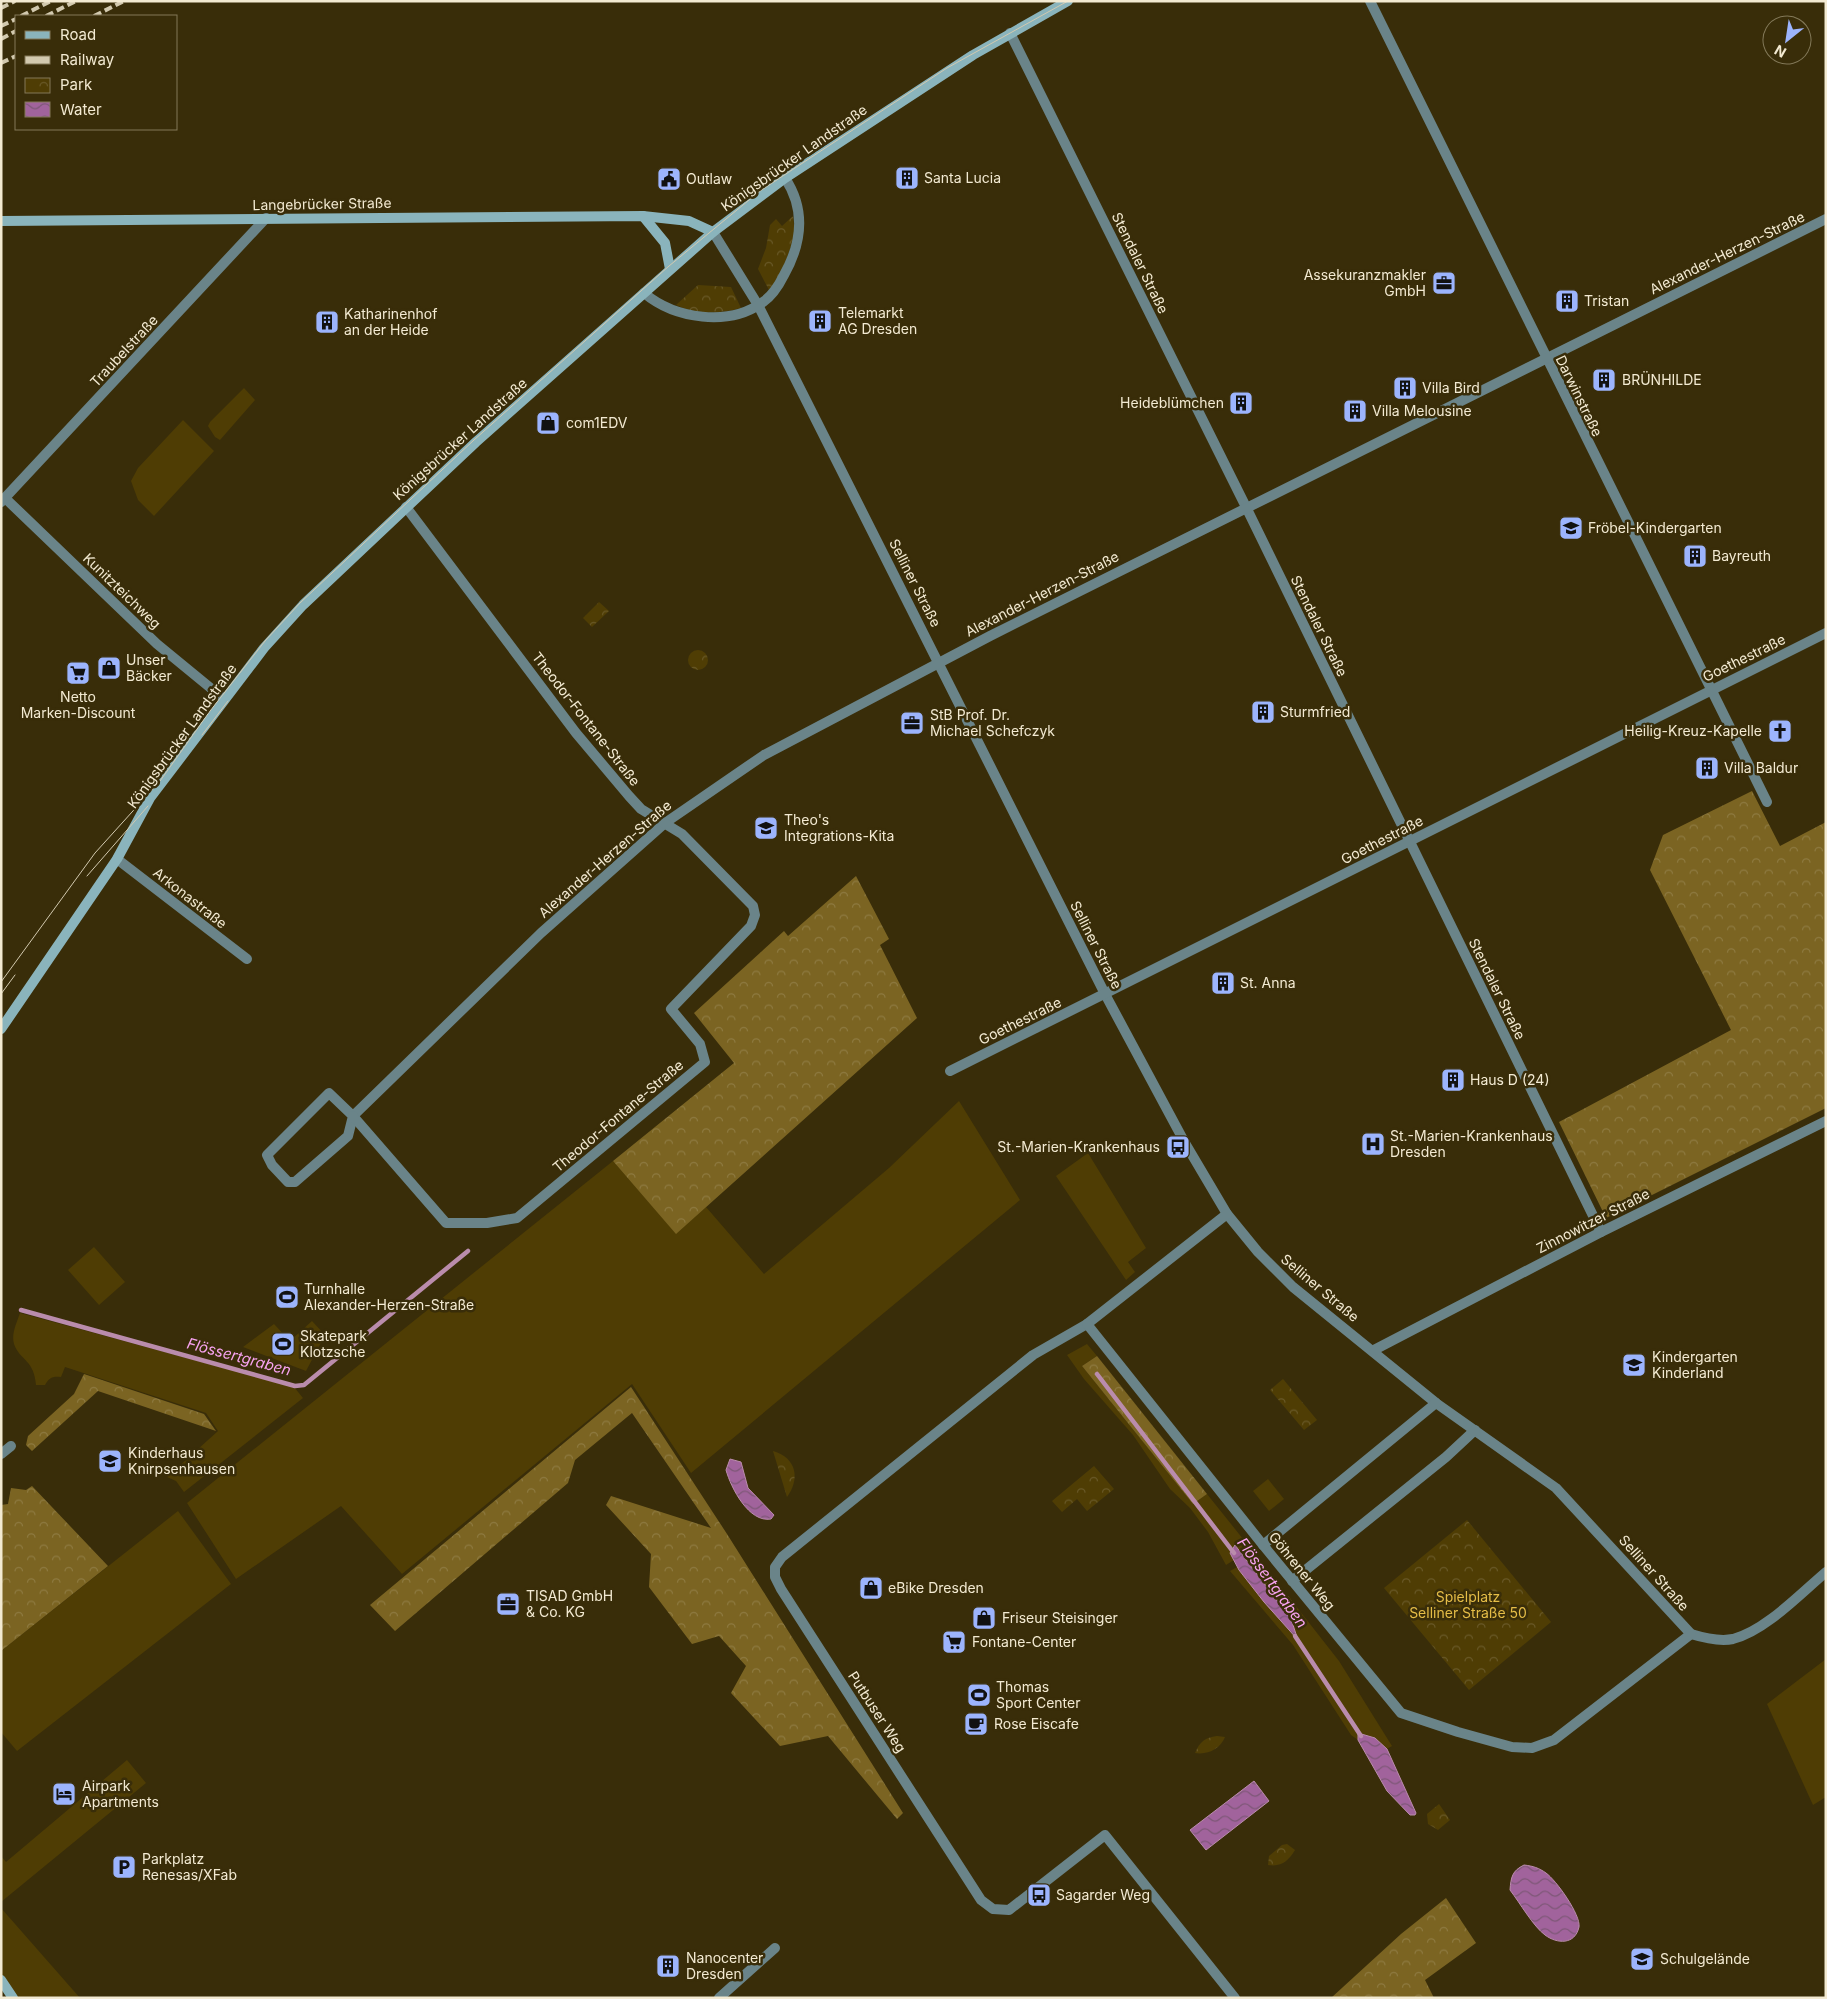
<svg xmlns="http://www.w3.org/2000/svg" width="1827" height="1999" viewBox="0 0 1827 1999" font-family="Inter,sans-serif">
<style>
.green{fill:#4f3d04}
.forest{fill:url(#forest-crowns)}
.park{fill:url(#park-crowns)}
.water{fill:url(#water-waves);stroke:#ba8cac}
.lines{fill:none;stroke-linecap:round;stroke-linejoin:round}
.stream{stroke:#ba8cac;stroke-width:4.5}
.street{stroke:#6a8489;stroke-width:10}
.secondary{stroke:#8ab4bc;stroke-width:10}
.tram{stroke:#d2c9af;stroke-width:1}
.rail{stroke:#d2c9af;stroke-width:4;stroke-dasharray:8 4;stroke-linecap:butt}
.labels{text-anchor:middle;stroke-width:5;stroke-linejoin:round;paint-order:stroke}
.street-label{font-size:14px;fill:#f3ead2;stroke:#392d09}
.poi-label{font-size:14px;fill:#f3ead2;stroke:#392d09;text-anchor:start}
.park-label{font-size:14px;fill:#e5bd47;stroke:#392d09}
.water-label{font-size:15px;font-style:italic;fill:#f8a3f1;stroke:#392d09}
</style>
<defs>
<pattern id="forest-crowns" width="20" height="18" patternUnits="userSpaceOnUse" patternTransform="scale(1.25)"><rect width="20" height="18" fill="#7b6422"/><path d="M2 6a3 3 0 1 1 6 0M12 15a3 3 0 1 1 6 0" fill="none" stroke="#8e7a41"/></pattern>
<pattern id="park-crowns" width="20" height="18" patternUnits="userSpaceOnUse" patternTransform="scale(1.25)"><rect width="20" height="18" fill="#4f3d04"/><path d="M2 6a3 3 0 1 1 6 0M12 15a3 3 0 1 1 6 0" fill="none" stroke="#695928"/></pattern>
<pattern id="water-waves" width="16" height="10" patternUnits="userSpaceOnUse" patternTransform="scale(1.25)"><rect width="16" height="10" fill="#a1639c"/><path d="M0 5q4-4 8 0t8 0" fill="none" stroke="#7e5777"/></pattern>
</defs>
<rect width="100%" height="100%" fill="#392d09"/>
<g class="green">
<path d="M244,388L255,400L220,440L215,437L208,426L210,422Z"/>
<path d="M183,420L214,451L154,516L138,500L131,481L138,468Z"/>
<path d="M959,1101L1020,1200L691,1473L632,1384L402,1574L341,1506L236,1579L187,1503L613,1161L676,1233L706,1207L764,1274L889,1168Z"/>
<path d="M1088,1153L1146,1248L1128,1262L1135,1272L1126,1280L1056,1176Z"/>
<path d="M94,1247L125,1282L99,1305L68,1270Z"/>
<path d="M20,1313L294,1387L303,1398L184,1492L176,1481L167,1477L218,1431L206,1413L65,1367L61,1377C52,1376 49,1378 45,1385H36C34,1359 20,1361 14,1344C11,1334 17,1322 20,1313Z"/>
<path d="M312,1321L325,1335L306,1371L243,1347L274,1324L290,1341Z"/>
<path d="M1087,1344L1097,1356L1082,1366L1193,1504L1207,1494L1251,1549L1243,1555L1236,1546L1230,1553L1234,1560L1226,1565L1208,1532L1190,1508L1170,1489L1133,1435L1084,1379L1067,1355Z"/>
<path d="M1268,1479L1284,1499L1269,1511L1253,1491Z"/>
<path d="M178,1511L231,1584L17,1751L1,1732V1651Z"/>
<path d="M1237,1567L1291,1619L1283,1608L1292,1601L1339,1661L1392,1746L1387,1749L1375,1738L1358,1733V1740L1351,1735L1293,1645L1230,1571Z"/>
<path d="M1826,1659V1797L1813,1805L1767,1704Z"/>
<path d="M127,1760L146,1783L1,1902V1856L6,1862Z"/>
<path d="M1,1908L80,1998H13L1,1980Z"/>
</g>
<g class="forest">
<path d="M1752,791L1780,846L1826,822V1108L1606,1218L1559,1122L1731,1030L1650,870L1663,835Z"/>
<path d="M856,876L889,939L880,945L917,1018L676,1234L613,1161L734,1063L694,1013L784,931L788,936Z"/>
<path d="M1097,1356L1207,1494L1193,1504L1082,1366Z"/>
<path d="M84,1374L204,1414L216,1431L98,1391L32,1451L26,1445L28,1436L74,1394Z"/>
<path d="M631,1387L727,1534L903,1813L897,1819L828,1736L780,1746L731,1693L746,1666L719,1636L692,1644L649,1587L651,1554L606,1505L611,1496L711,1528L632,1413L575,1460L568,1483L395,1631L370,1605Z"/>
<path d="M32,1486L108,1566L1,1651V1505L8,1504L11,1488L26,1490Z"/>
<path d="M1255,1554L1292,1601L1283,1608L1247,1561Z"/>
<path d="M1446,1898L1476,1943L1425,1980L1434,1998H1331L1401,1934Z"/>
</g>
<g class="park">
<path d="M793,216L795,235L779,280L769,290L758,269L766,248L770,225L776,219L782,226Z"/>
<path d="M698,285L731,287L741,308C718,314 698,315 676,305Z"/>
<path d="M599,602L609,611L592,627L583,618Z"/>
<circle cx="698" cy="660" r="10"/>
<path d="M1283,1379L1317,1420L1304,1430L1270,1390Z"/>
<path d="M773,1451C797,1458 800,1479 787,1497Z"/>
<path d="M1094,1466L1114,1489L1087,1511L1077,1499L1062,1512L1052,1501Z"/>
<path d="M1467,1520L1551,1622L1469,1690L1384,1588Z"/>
<path d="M1217,1736L1225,1737C1220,1749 1208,1755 1195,1753C1200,1741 1205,1738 1217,1736Z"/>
<path d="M1439,1804L1450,1820L1438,1830L1428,1824L1427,1814Z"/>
<path d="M1287,1844L1295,1850C1288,1861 1282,1867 1268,1865L1269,1856L1282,1845Z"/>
</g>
<g class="water">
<path d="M730,1459L741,1462L748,1488L774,1515L771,1519C749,1523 731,1488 726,1470Z"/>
<path d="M1235,1545L1291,1619L1298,1640L1264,1602L1239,1570L1230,1553Z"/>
<path d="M1358,1733L1375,1738L1387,1749L1416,1813L1415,1815H1410L1387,1791L1358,1740Z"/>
<path d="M1254,1781L1269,1801L1206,1850L1190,1830Z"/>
<path d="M1524,1865C1533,1866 1539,1868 1546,1873C1556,1880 1581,1915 1579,1927C1575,1945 1557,1944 1545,1935C1533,1926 1520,1903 1510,1890C1511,1877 1512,1871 1524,1865Z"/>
</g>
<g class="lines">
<g class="stream">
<path d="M21,1310L295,1386L304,1385L468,1251"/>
<path d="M1097,1374L1234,1553"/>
<path d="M1295,1636L1361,1736"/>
</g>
<g class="street">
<path d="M1370,1L1767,802"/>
<path d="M1010,33L1246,507L1601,1232"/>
<path d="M713,232L758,305L1105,994L1185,1143L1227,1214L1258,1252L1293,1287L1436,1403L1556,1488L1691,1634C1704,1638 1719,1642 1733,1639C1765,1631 1800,1594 1826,1572"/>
<path d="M644,293C675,319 729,327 763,302C772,296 779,285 784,275C802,243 806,210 785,178"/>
<path d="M5,498L157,644L224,699"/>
<path d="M1,502L266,218"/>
<path d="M117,859L247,959"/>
<path d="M950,1071L1826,633"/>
<path d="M353,1116L348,1136L295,1182H288L272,1165L267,1155L329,1093L353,1116L541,933L665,823L764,755L990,636L1826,219"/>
<path d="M353,1116L446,1223H487L517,1218L705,1062L700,1044L671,1009L751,926L755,915L753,906L682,834L641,809L629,796L576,733L406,507"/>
<path d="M1227,1214L1087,1324L1033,1355L782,1557L775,1567V1577L781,1589L981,1900L993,1909L1009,1910L1105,1835L1235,1998"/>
<path d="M1087,1324L1263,1545L1401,1713L1458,1732L1512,1747L1532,1748L1554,1740L1691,1634"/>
<path d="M1374,1350L1601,1232L1826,1121"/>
<path d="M1,1454L11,1446"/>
<path d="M1263,1545L1436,1403"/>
<path d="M1292,1581L1446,1457L1475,1430"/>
<path d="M719,1998L775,1948"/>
</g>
<g class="secondary">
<path d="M643,216L665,243L670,269"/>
<path d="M1,221L643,216L689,221L713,232"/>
<path d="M1,1029L117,859L150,798L264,648L303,605L476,442L713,232L785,178L973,55L1068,1"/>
<path d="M1,1980L13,1998"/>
</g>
<g class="tram">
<path d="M202,735L228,701"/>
<path d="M87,876L148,806"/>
<path d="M1,982L95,853L160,781L210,711L265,641L300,603L474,440L669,266L760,191L947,68L1068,1"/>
<path d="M1,994L15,975"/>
</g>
<g class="rail">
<path d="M1,8L15,1"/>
<path d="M21,16L51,1"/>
<path d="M46,16L76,1"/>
<path d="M94,16L124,1"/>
<path d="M1,26L16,19"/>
<path d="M1,39L16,31"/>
<path d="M1,63L16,56"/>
</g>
</g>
<defs>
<g id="building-square" transform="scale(1.25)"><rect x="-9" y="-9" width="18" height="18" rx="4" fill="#9cb4fd" stroke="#392d09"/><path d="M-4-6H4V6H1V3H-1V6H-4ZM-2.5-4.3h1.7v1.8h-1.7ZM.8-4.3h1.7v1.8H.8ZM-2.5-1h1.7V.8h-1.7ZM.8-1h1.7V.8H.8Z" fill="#111"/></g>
<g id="civic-square" transform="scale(1.25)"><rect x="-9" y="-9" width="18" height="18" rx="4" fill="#9cb4fd" stroke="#392d09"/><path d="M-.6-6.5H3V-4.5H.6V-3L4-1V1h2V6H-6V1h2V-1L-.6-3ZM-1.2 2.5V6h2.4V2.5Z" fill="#111"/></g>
<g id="office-square" transform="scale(1.25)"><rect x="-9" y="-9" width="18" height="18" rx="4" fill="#9cb4fd" stroke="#392d09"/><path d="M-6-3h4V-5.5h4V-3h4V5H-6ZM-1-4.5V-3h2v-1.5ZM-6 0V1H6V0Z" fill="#111"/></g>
<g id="shop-square" transform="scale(1.25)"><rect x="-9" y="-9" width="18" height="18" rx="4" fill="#9cb4fd" stroke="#392d09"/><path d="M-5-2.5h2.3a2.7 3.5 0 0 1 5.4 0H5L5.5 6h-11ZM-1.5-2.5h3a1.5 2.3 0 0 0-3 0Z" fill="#111"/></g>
<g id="school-square" transform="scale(1.25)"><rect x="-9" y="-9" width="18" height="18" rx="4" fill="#9cb4fd" stroke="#392d09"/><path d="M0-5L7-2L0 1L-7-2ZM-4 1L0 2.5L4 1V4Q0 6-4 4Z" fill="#111"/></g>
<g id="supermarket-square" transform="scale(1.25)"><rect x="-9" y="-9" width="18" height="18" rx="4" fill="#9cb4fd" stroke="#392d09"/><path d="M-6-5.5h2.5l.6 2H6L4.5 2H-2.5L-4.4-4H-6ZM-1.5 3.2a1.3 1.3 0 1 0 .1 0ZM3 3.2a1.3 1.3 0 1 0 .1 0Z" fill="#111"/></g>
<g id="church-square" transform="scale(1.25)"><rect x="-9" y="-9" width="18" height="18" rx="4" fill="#9cb4fd" stroke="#392d09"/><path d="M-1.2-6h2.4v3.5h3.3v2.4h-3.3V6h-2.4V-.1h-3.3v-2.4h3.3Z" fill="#111"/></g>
<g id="hospital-square" transform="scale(1.25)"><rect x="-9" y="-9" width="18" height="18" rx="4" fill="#9cb4fd" stroke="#392d09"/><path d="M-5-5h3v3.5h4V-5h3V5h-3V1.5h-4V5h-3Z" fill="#111"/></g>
<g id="bus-square" transform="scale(1.25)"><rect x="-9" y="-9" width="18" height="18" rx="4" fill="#9cb4fd" stroke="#392d09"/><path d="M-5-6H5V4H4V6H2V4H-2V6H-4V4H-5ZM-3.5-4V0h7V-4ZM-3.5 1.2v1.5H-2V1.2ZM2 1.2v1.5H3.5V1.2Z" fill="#111"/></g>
<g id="stadium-square" transform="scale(1.25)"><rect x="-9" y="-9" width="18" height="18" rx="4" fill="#9cb4fd" stroke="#392d09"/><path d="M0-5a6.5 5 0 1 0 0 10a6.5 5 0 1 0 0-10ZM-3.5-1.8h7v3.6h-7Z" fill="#111"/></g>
<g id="cafe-square" transform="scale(1.25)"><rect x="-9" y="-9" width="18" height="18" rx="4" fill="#9cb4fd" stroke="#392d09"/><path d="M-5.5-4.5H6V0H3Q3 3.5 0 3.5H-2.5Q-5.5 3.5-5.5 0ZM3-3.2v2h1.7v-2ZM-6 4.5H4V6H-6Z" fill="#111"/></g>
<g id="hotel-square" transform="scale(1.25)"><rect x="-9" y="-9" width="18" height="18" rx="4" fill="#9cb4fd" stroke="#392d09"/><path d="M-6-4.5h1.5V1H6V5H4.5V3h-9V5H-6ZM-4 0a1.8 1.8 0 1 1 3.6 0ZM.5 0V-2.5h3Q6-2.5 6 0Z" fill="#111"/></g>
<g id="parking-square" transform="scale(1.25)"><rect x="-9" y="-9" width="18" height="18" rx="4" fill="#9cb4fd" stroke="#392d09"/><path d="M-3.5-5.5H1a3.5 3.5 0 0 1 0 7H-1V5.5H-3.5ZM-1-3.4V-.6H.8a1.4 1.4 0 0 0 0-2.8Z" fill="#111"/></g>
</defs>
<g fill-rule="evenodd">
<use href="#building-square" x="907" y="178"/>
<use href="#civic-square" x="669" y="179"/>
<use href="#office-square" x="1444" y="283"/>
<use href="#building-square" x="1567" y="301"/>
<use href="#building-square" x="820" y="321"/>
<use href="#building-square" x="327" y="322"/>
<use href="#building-square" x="1604" y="380"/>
<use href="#building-square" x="1405" y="388"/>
<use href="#building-square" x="1241" y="403"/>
<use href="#building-square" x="1355" y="411"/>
<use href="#shop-square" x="548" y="423"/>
<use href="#school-square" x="1571" y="528"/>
<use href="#building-square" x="1695" y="556"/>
<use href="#shop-square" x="109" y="668"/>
<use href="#supermarket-square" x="78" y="673"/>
<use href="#building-square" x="1263" y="712"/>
<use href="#office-square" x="912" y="723"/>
<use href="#church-square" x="1780" y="731"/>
<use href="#building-square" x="1707" y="768"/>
<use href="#school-square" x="766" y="828"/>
<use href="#building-square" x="1223" y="983"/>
<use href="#building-square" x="1453" y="1080"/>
<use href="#hospital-square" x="1373" y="1144"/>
<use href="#bus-square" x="1178" y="1147"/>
<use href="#stadium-square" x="287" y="1297"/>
<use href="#stadium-square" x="283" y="1344"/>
<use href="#school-square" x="1634" y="1365"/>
<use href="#school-square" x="110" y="1461"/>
<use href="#shop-square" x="871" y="1588"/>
<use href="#office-square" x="508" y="1604"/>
<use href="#shop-square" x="984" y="1618"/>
<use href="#supermarket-square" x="954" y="1642"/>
<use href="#stadium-square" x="979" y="1695"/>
<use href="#cafe-square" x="976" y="1724"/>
<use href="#hotel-square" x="64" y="1794"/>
<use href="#parking-square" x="124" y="1867"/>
<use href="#bus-square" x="1039" y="1895"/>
<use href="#school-square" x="1642" y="1959"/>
<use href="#building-square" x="668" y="1966"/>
</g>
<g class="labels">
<g class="street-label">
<text transform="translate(794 158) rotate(-35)" y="5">Königsbrücker Landstraße</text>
<text transform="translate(322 204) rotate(-1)" y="5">Langebrücker Straße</text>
<text transform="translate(1727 253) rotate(-26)" y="5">Alexander-Herzen-Straße</text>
<text transform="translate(1140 263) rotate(64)" y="5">Stendaler Straße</text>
<text transform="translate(124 351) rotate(-47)" y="5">Traubelstraße</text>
<text transform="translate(1579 396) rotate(64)" y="5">Darwinstraße</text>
<text transform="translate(460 439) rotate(-42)" y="5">Königsbrücker Landstraße</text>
<text transform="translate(915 583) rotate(63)" y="5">Selliner Straße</text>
<text transform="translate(122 591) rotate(44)" y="5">Kunitzteichweg</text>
<text transform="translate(1042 594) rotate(-27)" y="5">Alexander-Herzen-Straße</text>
<text transform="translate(1319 626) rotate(64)" y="5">Stendaler Straße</text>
<text transform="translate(1744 658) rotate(-26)" y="5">Goethestraße</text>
<text transform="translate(586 719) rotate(52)" y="5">Theodor-Fontane-Straße</text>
<text transform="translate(182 736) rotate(-54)" y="5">Königsbrücker Landstraße</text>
<text transform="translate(1382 840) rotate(-27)" y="5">Goethestraße</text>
<text transform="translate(605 859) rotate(-41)" y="5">Alexander-Herzen-Straße</text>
<text transform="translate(190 898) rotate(38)" y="5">Arkonastraße</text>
<text transform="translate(1096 945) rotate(63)" y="5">Selliner Straße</text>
<text transform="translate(1497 989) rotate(64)" y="5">Stendaler Straße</text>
<text transform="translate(1020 1021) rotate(-26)" y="5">Goethestraße</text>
<text transform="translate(618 1116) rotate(-40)" y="5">Theodor-Fontane-Straße</text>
<text transform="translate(1593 1221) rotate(-27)" y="5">Zinnowitzer Straße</text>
<text transform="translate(1320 1288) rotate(40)" y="5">Selliner Straße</text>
<text transform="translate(1302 1571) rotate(51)" y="5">Göhrener Weg</text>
<text transform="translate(1654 1573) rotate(48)" y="5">Selliner Straße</text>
<text transform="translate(877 1712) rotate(57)" y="5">Putbuser Weg</text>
</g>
<g class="poi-label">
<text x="924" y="183">Santa Lucia</text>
<text x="686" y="184">Outlaw</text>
<text x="1426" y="280" text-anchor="end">Assekuranzmakler<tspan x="1426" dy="16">GmbH</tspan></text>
<text x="1584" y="306">Tristan</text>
<text x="838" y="318">Telemarkt<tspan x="838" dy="16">AG Dresden</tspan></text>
<text x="344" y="319">Katharinenhof<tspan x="344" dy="16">an der Heide</tspan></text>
<text x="1622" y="385">BRÜNHILDE</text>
<text x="1422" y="393">Villa Bird</text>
<text x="1224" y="408" text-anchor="end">Heideblümchen</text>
<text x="1372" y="416">Villa Melousine</text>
<text x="566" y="428">com1EDV</text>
<text x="1588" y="533">Fröbel-Kindergarten</text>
<text x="1712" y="561">Bayreuth</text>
<text x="126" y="665">Unser<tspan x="126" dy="16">Bäcker</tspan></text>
<text x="78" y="702" text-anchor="middle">Netto<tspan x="78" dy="16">Marken-Discount</tspan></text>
<text x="1280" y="717">Sturmfried</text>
<text x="930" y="720">StB Prof. Dr.<tspan x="930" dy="16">Michael Schefczyk</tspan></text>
<text x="1762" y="736" text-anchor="end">Heilig-Kreuz-Kapelle</text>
<text x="1724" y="773">Villa Baldur</text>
<text x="784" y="825">Theo's<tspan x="784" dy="16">Integrations-Kita</tspan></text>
<text x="1240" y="988">St. Anna</text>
<text x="1470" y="1085">Haus D (24)</text>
<text x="1390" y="1141">St.-Marien-Krankenhaus<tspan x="1390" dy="16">Dresden</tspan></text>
<text x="1160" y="1152" text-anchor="end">St.-Marien-Krankenhaus</text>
<text x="304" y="1294">Turnhalle<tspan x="304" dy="16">Alexander-Herzen-Straße</tspan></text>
<text x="300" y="1341">Skatepark<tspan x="300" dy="16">Klotzsche</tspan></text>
<text x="1652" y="1362">Kindergarten<tspan x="1652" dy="16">Kinderland</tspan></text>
<text x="128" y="1458">Kinderhaus<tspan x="128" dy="16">Knirpsenhausen</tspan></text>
<text x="888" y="1593">eBike Dresden</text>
<text x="526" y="1601">TISAD GmbH<tspan x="526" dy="16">&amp; Co. KG</tspan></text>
<text x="1002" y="1623">Friseur Steisinger</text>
<text x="972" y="1647">Fontane-Center</text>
<text x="996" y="1692">Thomas<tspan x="996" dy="16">Sport Center</tspan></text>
<text x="994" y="1729">Rose Eiscafe</text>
<text x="82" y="1791">Airpark<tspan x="82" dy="16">Apartments</tspan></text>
<text x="142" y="1864">Parkplatz<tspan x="142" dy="16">Renesas/XFab</tspan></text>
<text x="1056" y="1900">Sagarder Weg</text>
<text x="686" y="1963">Nanocenter<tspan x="686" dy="16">Dresden</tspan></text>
<text x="1660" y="1964">Schulgelände</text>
</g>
<g class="park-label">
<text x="1468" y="1602">Spielplatz<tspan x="1468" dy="16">Selliner Straße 50</tspan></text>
</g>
<g class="water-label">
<text transform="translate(239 1357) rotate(15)" y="5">Flössertgraben</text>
<text transform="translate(1272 1583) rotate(54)" y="5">Flössertgraben</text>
</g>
</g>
<rect width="1827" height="1999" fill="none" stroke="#f3ead2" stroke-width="5"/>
<rect x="15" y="15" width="162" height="115" fill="#392d09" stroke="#837959"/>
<rect x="25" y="31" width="25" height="8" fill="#8ab4bc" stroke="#837959"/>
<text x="60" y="40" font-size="15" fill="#f3ead2">Road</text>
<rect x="25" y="56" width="25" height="8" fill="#d2c9af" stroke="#837959"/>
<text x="60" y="65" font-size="15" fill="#f3ead2">Railway</text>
<rect x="25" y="78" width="25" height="15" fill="url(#park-crowns)" stroke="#837959"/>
<text x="60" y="90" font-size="15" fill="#f3ead2">Park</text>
<rect x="25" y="102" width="25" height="15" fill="url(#water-waves)" stroke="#837959"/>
<text x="60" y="115" font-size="15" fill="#f3ead2">Water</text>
<g transform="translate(1787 40) rotate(210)"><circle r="24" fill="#392d09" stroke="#837959"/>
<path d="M0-4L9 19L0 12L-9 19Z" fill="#9cb4fd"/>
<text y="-8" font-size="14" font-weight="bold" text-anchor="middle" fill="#f3ead2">N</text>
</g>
</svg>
